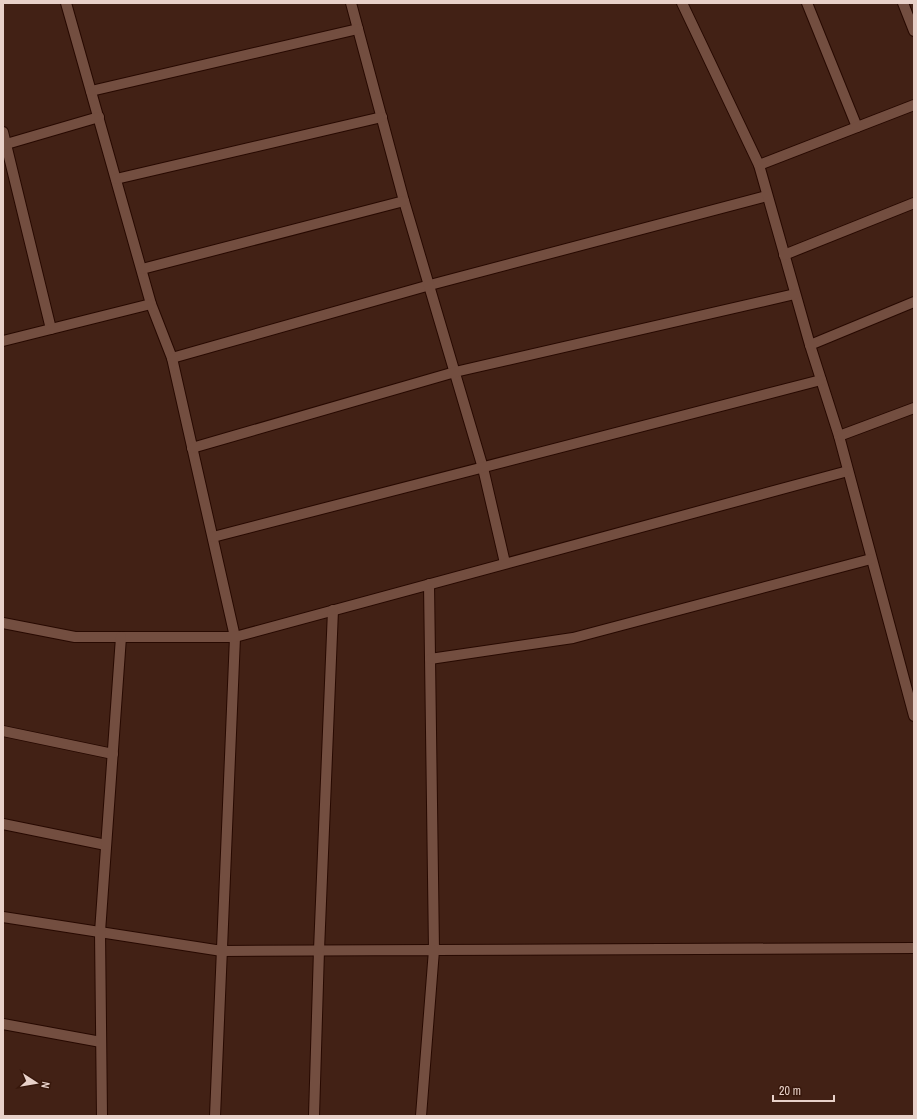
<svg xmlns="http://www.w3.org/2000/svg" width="917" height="1119" viewBox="0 0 917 1119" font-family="'Archivo Narrow',sans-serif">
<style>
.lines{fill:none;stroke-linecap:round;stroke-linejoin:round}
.minor-casing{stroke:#270901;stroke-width:12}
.minor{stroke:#734e40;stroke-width:10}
</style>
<rect width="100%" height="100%" fill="#422115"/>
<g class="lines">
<g class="minor-casing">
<g id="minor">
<path d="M66,3L151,304L172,358L430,285L767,196"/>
<path d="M351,3L404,201L483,468L505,563"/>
<path d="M682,3L759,165L810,345L839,436L914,716"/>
<path d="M807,3L857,127"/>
<path d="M903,3L914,31"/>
<path d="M91,91L358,29"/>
<path d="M3,132L51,329"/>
<path d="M3,145L99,117"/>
<path d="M759,165L914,105"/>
<path d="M116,179L382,117"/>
<path d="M784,255L914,203"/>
<path d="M142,269L404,201"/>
<path d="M3,341L151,304"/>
<path d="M810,345L914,302"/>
<path d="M172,358L235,637L215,1116"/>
<path d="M839,436L914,408"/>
<path d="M192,448L455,372L795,294"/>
<path d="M213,537L821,380"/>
<path d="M429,584L434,950L914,948"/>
<path d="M3,623L75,637H235L848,471"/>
<path d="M430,659L573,638L871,559"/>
<path d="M3,731L113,754"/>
<path d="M3,824L106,845"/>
<path d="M3,917L222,951L434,950L421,1116"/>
<path d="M3,1024L101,1042"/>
<path d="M102,1116L100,932L121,637"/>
<path d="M314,1116L319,950L333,610"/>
</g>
</g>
<use href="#minor" class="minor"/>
</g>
<rect width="917" height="1119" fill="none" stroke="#e8d1c9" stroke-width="8"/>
<g transform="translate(36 1083) rotate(102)" stroke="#37170b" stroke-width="3" paint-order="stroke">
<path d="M0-3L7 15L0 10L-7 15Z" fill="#e8d1c9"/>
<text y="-6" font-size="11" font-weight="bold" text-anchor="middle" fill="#e8d1c9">N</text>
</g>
<path d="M773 1095v6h61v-6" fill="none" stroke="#e8d1c9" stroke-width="2"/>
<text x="779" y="1095" font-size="12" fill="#e8d1c9" stroke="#37170b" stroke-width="3" paint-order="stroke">20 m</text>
</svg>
